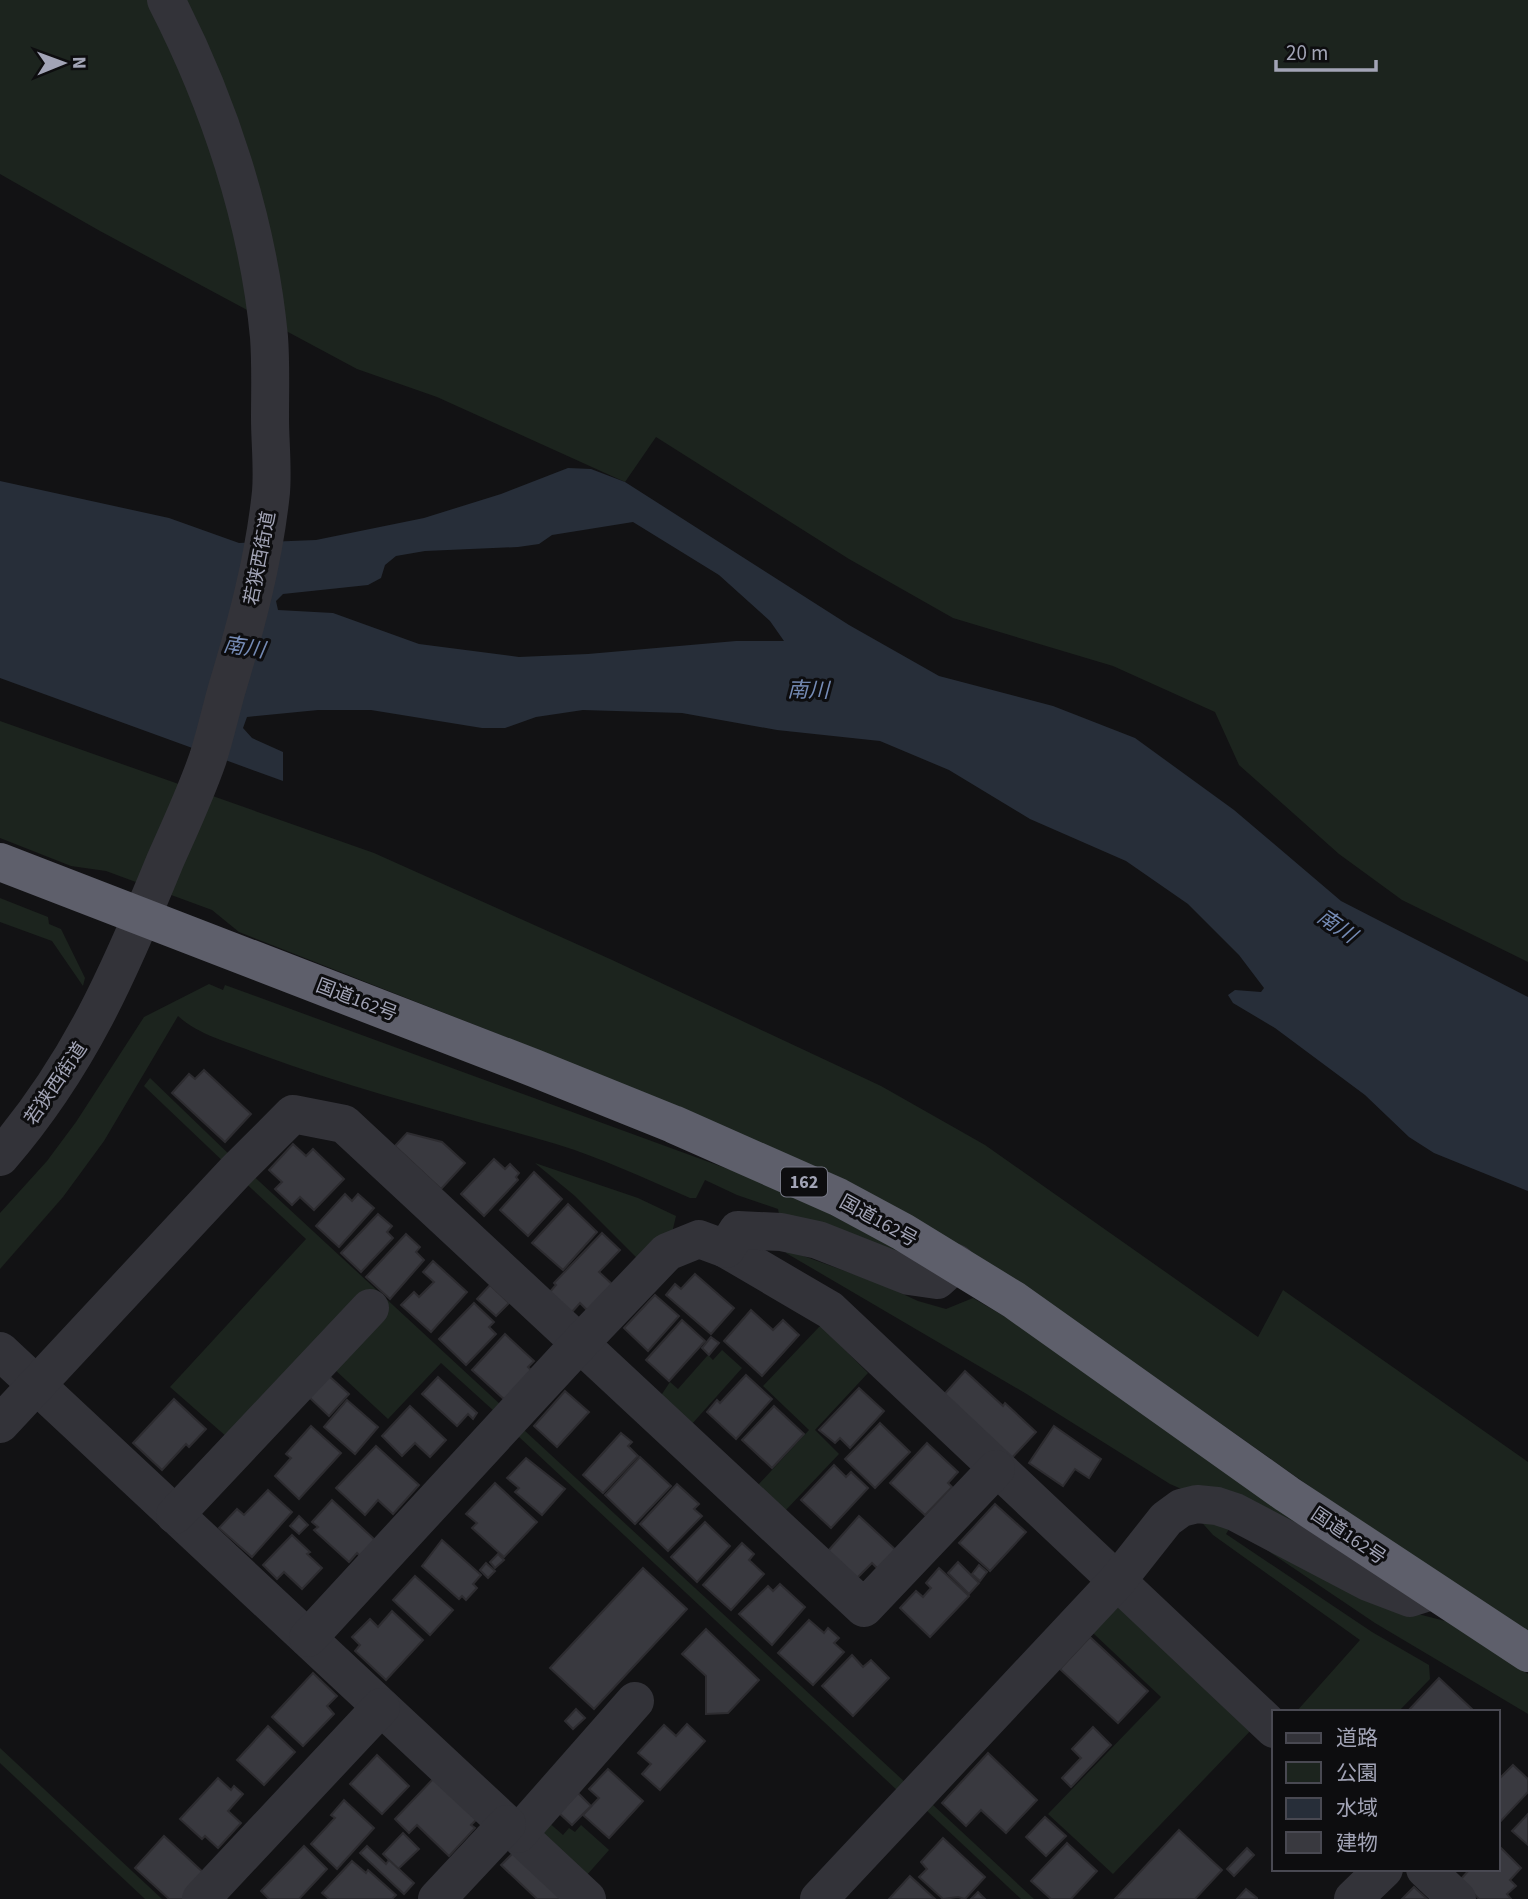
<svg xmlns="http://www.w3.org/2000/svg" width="1528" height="1899" viewBox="0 0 1528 1899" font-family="'Source Sans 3','Noto Sans JP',sans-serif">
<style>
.green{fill:#1c241e}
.water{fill:#272e39;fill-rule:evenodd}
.building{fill:#39393f;stroke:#2d2c30;stroke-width:2}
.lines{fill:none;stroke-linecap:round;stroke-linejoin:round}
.minor{stroke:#333339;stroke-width:38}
.highway{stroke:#5e5f6b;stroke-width:38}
.labels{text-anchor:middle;stroke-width:6;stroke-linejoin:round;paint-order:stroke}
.shield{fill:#0d0d0f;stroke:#757784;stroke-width:2}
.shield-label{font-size:18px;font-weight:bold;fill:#a2a4b6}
.street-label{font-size:19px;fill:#a2a4b6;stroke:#0d0d0f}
.water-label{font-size:21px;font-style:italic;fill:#758bb5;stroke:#0d0d0f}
</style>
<rect width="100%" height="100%" fill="#121214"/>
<g class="green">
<path d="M0,0H1528V962L1402,900L1339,854L1239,765L1215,712L1113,666L953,618L849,559L656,437L625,482L437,397L357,369L100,231L0,174Z"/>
<path d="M0,721L374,853L610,959L881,1086L985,1145L1258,1337L1283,1290L1528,1462V1634L1444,1581L1146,1371L546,1053L239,932L212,910L106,871L71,866L0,838Z"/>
<path d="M0,898L48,917L49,924L61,929L85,978L83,986L52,941L0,922Z"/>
<path d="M209,984L223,990L225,985L750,1177L799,1198L921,1262L780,1219L778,1209L737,1195L705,1180L696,1198H690C646,1179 602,1158 556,1144C457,1115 356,1090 259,1054C232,1043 200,1036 178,1016L104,1141L63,1197L0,1269V1213L47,1161L76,1122L144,1017Z"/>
<path d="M150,1078L235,1160L228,1166L144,1086Z"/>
<path d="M535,1163L638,1198L676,1216L672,1233L638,1259L575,1196Z"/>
<path d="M247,1170L501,1405L495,1412L441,1363L388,1419L333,1368L228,1438L170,1387L306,1239L240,1178Z"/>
<path d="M787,1250L881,1284L918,1301L946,1309L973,1298L1055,1346L1387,1579L1170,1484L1025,1393L786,1253Z"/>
<path d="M819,1327H822L868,1373L815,1430L839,1454L785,1511L758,1485L809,1430L763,1386Z"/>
<path d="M722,1350L742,1368L691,1425L660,1397L670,1382L678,1389L708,1355L713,1360Z"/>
<path d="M524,1430L907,1784L899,1792L518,1436Z"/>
<path d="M1213,1516L1414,1613L1449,1622L1528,1674V1714L1375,1623L1231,1526L1226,1534L1372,1632L1429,1665L1430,1679L1398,1712H1296L1360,1640L1213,1535L1197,1517Z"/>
<path d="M1120,1605L1253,1728L1113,1874L1048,1814L1161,1697L1093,1633Z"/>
<path d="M0,1748L162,1899H145L0,1763Z"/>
<path d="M932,1804L1034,1899H1021L926,1810Z"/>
<path d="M547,1821L563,1835L569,1828L575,1832L581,1825L609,1850L586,1876L541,1836Z"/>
</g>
<path class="water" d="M568,468L591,469L625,482L849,625L939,676L1053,706L1135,738L1234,810L1341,901L1528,997V1191L1434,1153L1409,1137L1365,1095L1275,1028L1233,1003L1228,995L1235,990L1261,992L1264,988L1239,955L1188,904L1126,861L1030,819L949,770L880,741L777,730L682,713L583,710L536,717L505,728H482L371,710H318L247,717L243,728L252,738L283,752V781L0,678V481L169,518L239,543L316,540L424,518L501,494ZM633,522L719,575L770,621L784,641H736L588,654L519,657L419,644L333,613L278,610L276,601L283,594L368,585L381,578L385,565L396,556L425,551L518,547L539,544L552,535Z"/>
<g class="building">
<path d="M204,1070L251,1114L225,1142L172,1093L189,1074L195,1079Z"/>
<path d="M407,1133L442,1142L465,1163L441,1189L395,1146Z"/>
<path d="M293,1144L306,1156L313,1149L344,1179L314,1210L300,1197L292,1205L275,1189L282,1182L269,1170Z"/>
<path d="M494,1159L505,1169L510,1164L519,1173L516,1177L518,1180L484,1216L461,1194Z"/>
<path d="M534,1172L562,1199L528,1236L500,1210Z"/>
<path d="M345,1194L352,1201L358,1194L374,1208L339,1247L316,1226Z"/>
<path d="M568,1204L597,1232L563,1270L532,1243Z"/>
<path d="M378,1214L392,1226L387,1232L393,1238L361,1272L341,1253Z"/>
<path d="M602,1233L620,1250L599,1272L613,1285L588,1311L580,1303L571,1313L549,1293L556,1285L554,1283Z"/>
<path d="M406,1234L420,1247L416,1252L424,1260L390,1299L366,1277Z"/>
<path d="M433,1261L467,1292L431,1332L401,1305L414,1292L419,1297L434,1282L423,1272Z"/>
<path d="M695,1274L734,1308L711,1334L666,1295L675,1284L681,1289Z"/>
<path d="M490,1285L509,1303L496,1316L477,1299Z"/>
<path d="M655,1295L679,1316L648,1351L624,1328Z"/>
<path d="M474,1303L494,1322L489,1327L496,1334L466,1365L439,1339Z"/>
<path d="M751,1310L773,1330L783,1320L799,1335L762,1376L724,1341Z"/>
<path d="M682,1320L705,1341L669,1381L646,1360Z"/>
<path d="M505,1334L534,1361L528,1367L533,1372L506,1401L472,1370Z"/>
<path d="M711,1337L719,1343L709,1355L702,1348Z"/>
<path d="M965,1371L1003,1406L1005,1403L1036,1432L1009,1461L941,1398Z"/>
<path d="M746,1375L772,1399L736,1439L707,1412L717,1400L720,1403Z"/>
<path d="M329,1376L349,1394L329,1416L309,1397Z"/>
<path d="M438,1377L477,1413L473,1419L468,1414L457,1426L422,1394Z"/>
<path d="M859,1388L884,1411L850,1448L840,1438L835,1443L819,1430Z"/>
<path d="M565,1391L589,1412L557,1447L534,1426Z"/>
<path d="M174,1399L206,1429L189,1447L186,1444L162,1470L133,1443Z"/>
<path d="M347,1400L378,1427L355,1454L324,1427Z"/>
<path d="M410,1406L446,1440L430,1457L415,1443L402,1456L382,1436Z"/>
<path d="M774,1406L804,1434L772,1468L742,1440Z"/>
<path d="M880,1423L910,1452L875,1488L845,1459Z"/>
<path d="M311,1426L341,1453L299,1499L275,1476L291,1458L286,1454Z"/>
<path d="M1054,1426L1101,1459L1089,1478L1075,1469L1063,1486L1029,1463Z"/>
<path d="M621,1433L632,1442L628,1446L638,1456L603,1493L583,1475Z"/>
<path d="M927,1443L958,1472L948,1483L952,1487L925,1515L890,1483Z"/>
<path d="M376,1446L419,1485L393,1514L378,1500L365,1515L336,1488Z"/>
<path d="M640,1457L671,1486L635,1524L605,1495Z"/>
<path d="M526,1458L565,1489L542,1515L515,1492L519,1488L507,1478Z"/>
<path d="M834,1465L846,1477L851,1472L868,1488L831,1528L801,1500Z"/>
<path d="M495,1483L537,1522L504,1557L472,1528L477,1523L466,1514Z"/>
<path d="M677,1484L699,1504L694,1509L702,1516L668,1551L640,1524Z"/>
<path d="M268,1490L292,1512L252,1557L219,1528L237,1509L244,1515Z"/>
<path d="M332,1500L375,1540L360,1556L357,1553L349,1562L314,1530L318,1527L312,1522Z"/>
<path d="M995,1504L1026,1532L990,1571L959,1543Z"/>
<path d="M299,1516L308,1525L299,1534L290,1526Z"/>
<path d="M859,1516L899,1553L881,1572L872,1563L857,1578L828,1551Z"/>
<path d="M705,1522L730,1546L697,1582L671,1557Z"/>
<path d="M292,1535L310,1552L307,1554L322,1568L302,1589L284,1572L277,1579L263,1565Z"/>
<path d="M442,1540L481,1575L473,1584L477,1588L466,1600L462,1596L459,1599L422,1566Z"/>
<path d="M742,1543L754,1554L749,1560L764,1574L731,1610L703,1585Z"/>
<path d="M498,1554L504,1560L495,1568L490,1562Z"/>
<path d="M958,1562L979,1583L969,1594L948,1573Z"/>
<path d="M486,1563L495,1571L488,1578L480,1570Z"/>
<path d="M979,1565L987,1572L980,1581L972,1574Z"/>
<path d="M643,1568L687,1609L594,1709L550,1668Z"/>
<path d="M939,1568L969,1596L930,1637L900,1608L916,1591L923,1597L931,1588L926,1583Z"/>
<path d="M415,1576L453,1610L430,1635L393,1600Z"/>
<path d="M780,1584L805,1607L772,1645L739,1614L768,1586L773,1591Z"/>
<path d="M392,1611L423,1640L386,1680L355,1651L360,1645L352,1637L370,1619L378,1627Z"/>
<path d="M809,1620L824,1633L828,1628L839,1638L834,1643L844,1652L813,1685L778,1653Z"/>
<path d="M706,1629L759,1680L728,1713L706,1714V1676L682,1654Z"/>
<path d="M1090,1637L1148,1691L1118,1723L1060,1669Z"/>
<path d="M852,1655L863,1667L871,1660L889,1678L853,1716L822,1686Z"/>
<path d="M313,1673L337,1696L327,1706L334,1714L303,1746L272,1717Z"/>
<path d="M1439,1678L1473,1710L1471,1712H1407Z"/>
<path d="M576,1709L585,1718L573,1729L565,1721Z"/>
<path d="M687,1724L705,1741L660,1790L642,1774L651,1764L638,1753L664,1725L676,1736Z"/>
<path d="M268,1726L295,1752L264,1785L237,1760Z"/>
<path d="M1093,1727L1111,1745L1071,1787L1062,1778L1081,1758L1072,1749Z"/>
<path d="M988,1753L1037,1800L1006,1833L981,1810L966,1826L942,1803Z"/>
<path d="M377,1755L409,1786L382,1814L350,1784Z"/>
<path d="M1513,1765L1528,1779V1792L1498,1824V1780Z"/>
<path d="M608,1769L643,1801L609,1838L583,1815L599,1798L589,1789Z"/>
<path d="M218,1778L231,1790L234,1786L243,1794L228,1811L241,1823L218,1848L205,1836L202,1839L180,1819Z"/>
<path d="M434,1778L477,1819L471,1825L475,1828L449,1856L417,1825L409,1833L395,1819Z"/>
<path d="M578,1793L591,1806L572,1825L559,1813Z"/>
<path d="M344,1800L374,1828L337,1869L311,1844L335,1818L331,1815Z"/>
<path d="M1528,1814V1845L1512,1831Z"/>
<path d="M1045,1817L1066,1836L1046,1856L1026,1837Z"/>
<path d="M1179,1830L1222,1870L1195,1899H1115Z"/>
<path d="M403,1833L419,1849L398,1869L383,1854Z"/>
<path d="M164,1836L206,1875L183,1899H169L135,1868Z"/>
<path d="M943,1838L985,1877L965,1899L958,1897L943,1899L919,1877L927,1869L921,1862Z"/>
<path d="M1067,1843L1097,1871L1071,1899H1051L1031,1881Z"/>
<path d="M1498,1845L1521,1868L1510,1880L1516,1886L1507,1894L1511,1899H1479L1460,1880L1470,1869H1498Z"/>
<path d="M304,1846L327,1869L299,1899H269L261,1891Z"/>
<path d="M367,1846L386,1864L389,1860L414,1883L404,1894L360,1853Z"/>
<path d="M1247,1848L1254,1855L1234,1876L1227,1869Z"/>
<path d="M515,1851L561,1899H537L501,1865Z"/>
<path d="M352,1861L366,1873L368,1870L396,1895L392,1899H329L322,1893Z"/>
<path d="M910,1876L935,1899H889Z"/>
<path d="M1414,1887L1427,1899H1402Z"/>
<path d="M1246,1889L1257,1898V1899H1237Z"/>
<path d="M978,1892L985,1899H971Z"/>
</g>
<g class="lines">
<g class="minor">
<path d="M0,1157C79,1066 120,971 165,861C180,827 196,793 208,758C215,736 220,714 226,692C246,626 264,560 271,492C273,468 270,442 270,418C270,391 271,364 269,337C258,221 219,103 166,0"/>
<path d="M726,1249L830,1310L1274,1729"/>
<path d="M0,1351L587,1899"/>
<path d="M0,1424L235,1172L293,1114L344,1124L864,1608L996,1469"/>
<path d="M175,1515L370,1308"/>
<path d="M308,1638L580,1343L667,1252L699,1239L726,1249L738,1230L781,1232L818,1240L909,1276L937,1280L956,1263"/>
<path d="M518,1834L635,1701"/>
<path d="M1425,1869L1457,1899"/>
<path d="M201,1899L381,1707"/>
<path d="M437,1899L507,1824"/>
<path d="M819,1899L1117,1581L1166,1519L1181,1508L1197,1504L1217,1506L1235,1512L1368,1582L1410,1598L1432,1591"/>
<path d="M1353,1899L1384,1869"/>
</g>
<path class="highway" d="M0,862L534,1068L673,1124L838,1197L903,1232L1014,1300L1287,1494L1528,1653"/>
</g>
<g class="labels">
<rect class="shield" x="781" y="1167.5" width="46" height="29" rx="5"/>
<g class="shield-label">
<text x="804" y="1188">162</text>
</g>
<g class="street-label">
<text transform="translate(259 558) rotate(-79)" y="7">若狭西街道</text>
<text transform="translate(357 999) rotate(21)" y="7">国道162号</text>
<text transform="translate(55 1083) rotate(-56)" y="7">若狭西街道</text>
<text transform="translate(879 1220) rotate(29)" y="7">国道162号</text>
<text transform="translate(1349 1535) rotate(34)" y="7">国道162号</text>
</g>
<g class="water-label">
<text transform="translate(244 647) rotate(9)" y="7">南川</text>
<text transform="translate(808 690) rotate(1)" y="7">南川</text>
<text transform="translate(1337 926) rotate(34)" y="7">南川</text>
</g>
</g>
<rect x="1272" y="1710" width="228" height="161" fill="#0d0d0f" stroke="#494952" stroke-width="2"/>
<rect x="1286" y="1733" width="35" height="10" fill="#333339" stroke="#494952" stroke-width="2"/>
<text x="1336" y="1745" font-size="21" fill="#a2a4b6">道路</text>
<rect x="1286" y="1762" width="35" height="21" fill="#1c241e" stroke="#494952" stroke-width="2"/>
<text x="1336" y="1780" font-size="21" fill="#a2a4b6">公園</text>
<rect x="1286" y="1798" width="35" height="21" fill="#272e39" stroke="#494952" stroke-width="2"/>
<text x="1336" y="1815" font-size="21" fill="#a2a4b6">水域</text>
<rect x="1286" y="1832" width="35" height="21" fill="#39393f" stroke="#494952" stroke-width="2"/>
<text x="1336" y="1850" font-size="21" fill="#a2a4b6">建物</text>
<g transform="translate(63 63) rotate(89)" stroke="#0d0d0f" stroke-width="5" paint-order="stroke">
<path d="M0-5L12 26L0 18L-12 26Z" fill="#a2a4b6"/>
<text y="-10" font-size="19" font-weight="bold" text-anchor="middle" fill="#a2a4b6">N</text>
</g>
<path d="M1276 60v10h100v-10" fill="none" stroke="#a2a4b6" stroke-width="3.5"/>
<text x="1286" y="60" font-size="21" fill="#a2a4b6" stroke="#0d0d0f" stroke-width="5" paint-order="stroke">20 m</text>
</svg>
